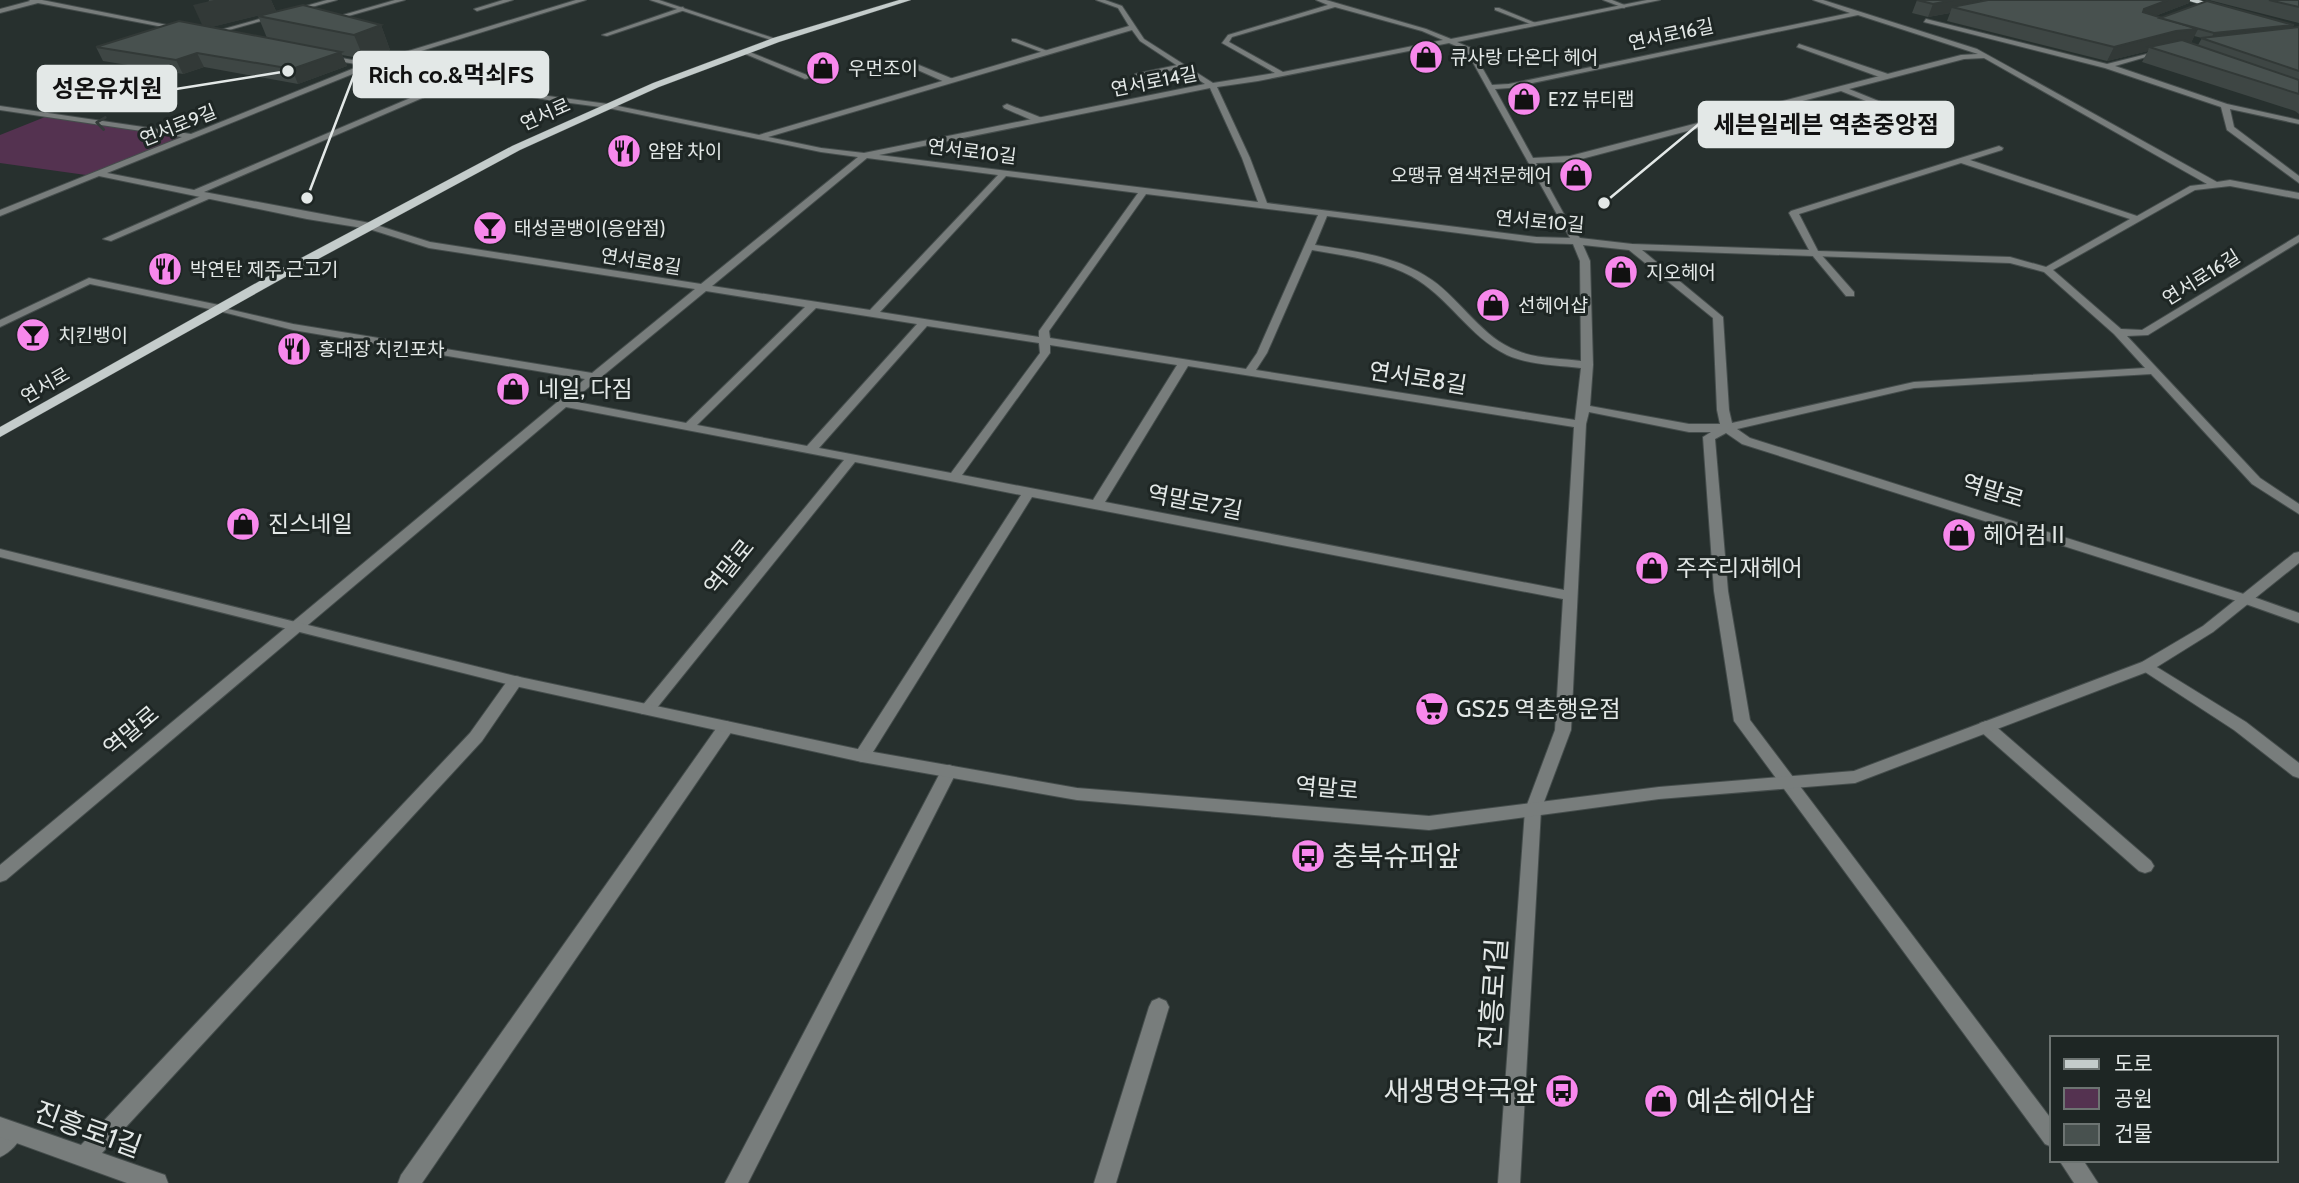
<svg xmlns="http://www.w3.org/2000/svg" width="2299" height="1183" viewBox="0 0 2299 1183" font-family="Cabin,'Noto Sans KR',sans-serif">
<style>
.green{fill:#543250}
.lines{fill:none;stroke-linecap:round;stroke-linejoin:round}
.service-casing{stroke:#454d4c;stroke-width:2}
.minor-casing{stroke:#454d4c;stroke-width:2}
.tertiary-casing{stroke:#454d4c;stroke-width:2}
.primary-casing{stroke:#454d4c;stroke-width:1}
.service{fill:#787d7c;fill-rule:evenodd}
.minor{fill:#787d7c;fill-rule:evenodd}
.tertiary{fill:#787d7c;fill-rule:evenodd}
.primary{fill:#c4cccb;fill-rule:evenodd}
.wall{fill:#3e4644;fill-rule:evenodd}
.shaded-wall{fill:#323937}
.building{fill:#48514f;stroke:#323937;stroke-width:2}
.oneway{stroke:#343c3a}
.labels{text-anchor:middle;stroke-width:6;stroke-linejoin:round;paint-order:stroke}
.far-street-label{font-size:19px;fill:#e3e8e7;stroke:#1e2624}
.far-poi-label{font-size:19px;fill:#e3e8e7;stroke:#1e2624;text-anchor:start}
.street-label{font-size:23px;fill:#e3e8e7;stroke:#1e2624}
.poi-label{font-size:23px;fill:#e3e8e7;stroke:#1e2624;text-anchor:start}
.near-poi-label{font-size:28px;fill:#e3e8e7;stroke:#1e2624;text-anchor:start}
.near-street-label{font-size:28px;fill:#e3e8e7;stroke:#1e2624}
.leader{fill:none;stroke:#e3e8e7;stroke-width:2.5}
.callout-dot{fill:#e3e8e7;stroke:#1e2624;stroke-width:2.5}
.callout{fill:#e3e8e7;stroke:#e3e8e7;stroke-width:2.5}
.callout-label{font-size:24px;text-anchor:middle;font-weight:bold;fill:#111}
</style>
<rect width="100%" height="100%" fill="#27302e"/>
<path class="green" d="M50,115L188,138L93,176L0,163V135Z"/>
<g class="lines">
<g class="service-casing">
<g id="service">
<path d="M503,0H513L477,11L474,9Z"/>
<path d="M1603,0H1612L1627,6L1624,8Z"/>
<path d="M683,7L685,10L607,36L602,35Z"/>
<path d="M1495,8H1499L1538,24L1533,25L1495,10Z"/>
<path d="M1012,39H1016L1050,52L1044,53L1012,41Z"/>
<path d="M1799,44L1891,75L1892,77L1885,79L1797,47Z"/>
<path d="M743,51H747L812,77L805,79L743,53Z"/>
<path d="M914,63L953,79L954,81L947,83L911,67Z"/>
<path d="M1182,64L1185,68L1139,76L1135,74Z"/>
<path d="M1007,104L1042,118L1043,120L1036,122L1004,108L1003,106Z"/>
<path d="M208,193L212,196L211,198L111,241L103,239Z"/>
<path d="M1812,251H1818L1854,292V296H1846L1812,255Z"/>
<path d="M89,278L219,305L224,308L219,311L90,284L0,327V320Z"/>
<path d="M2245,594L2299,613V623L2240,602L2238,599Z"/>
<path d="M1986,721L1992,723L2151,861L2154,866L2151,871L2145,873L2139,871L1980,731L1978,727L1980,723Z"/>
<path d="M13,1122L20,1125L23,1132C19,1143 11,1152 0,1157V1131Z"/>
</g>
</g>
<g class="minor-casing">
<g id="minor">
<path d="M29,0H42L187,29L184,31L38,3L0,13V9L30,1Z"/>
<path d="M327,0H337L211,35L206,34Z"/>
<path d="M395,0H405L327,22L322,21Z"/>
<path d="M576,0H586L379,64L548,96L608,104L759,135L1129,26L1118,8L1096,0H1105L1122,6L1144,39L1213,83L1275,73L1222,43L1228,35L1328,5L1316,0H1326L1426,29L1451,39L1647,0H1660L1457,42L1471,48L1492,85L1509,84L1850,13L1813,0H1823L1977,49L2217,182L2230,180L2299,193V199L2230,186L2195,190L2053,270L2121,329L2142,330L2299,235V242L2148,335L2127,336L2260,478L2299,504V514L2252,484L2151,374L1914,388L1737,429L1750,438L2250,596L2252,599L2250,602H2240L1742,444L1726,433L1715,439L1728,591L1750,720L2052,1120V1147L2045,1144L1734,721L1714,591L1703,437L1711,432H1689L1589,412L1586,424L1571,730L1541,810L1520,1183H1498L1525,810L1555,730L1563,599L1032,497L868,760L862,762L856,760L854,756L856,752L1021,495L855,462L652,714H642L639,710L642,706L844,460L566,407L6,880L0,882V865L585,379L293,330L215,310V306L293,324L592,373L695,289L429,248L369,229L307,219L99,176L0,216V210L182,137L0,110V106L191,134L362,65L325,59V55L369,63ZM1335,7L1422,31L1443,40L1283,72L1229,42L1232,37ZM1858,15L1978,54L1961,55L1570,156L1533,158L1495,89L1509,88ZM1132,30L1140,41L1205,84L864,153L821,148L768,137ZM1449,43L1466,50L1570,238L1536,237L1267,203L1250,158L1217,87L1258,81ZM1984,58L2207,184L2190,186L2137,216L1970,160L2002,150L2003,148L1999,146L1791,211L1789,213L1809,250L1632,244L1580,238L1571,227L1536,163L1570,162L1729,120L1788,144L1903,111L1849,89L1964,59ZM370,67L448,82L194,190L107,173ZM457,83L548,100L608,108L821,152L858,157L701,284L430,242L370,223L204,192ZM1210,88L1242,158L1258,202L879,155ZM1841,91L1891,111L1789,139L1737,118ZM867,158L998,175L870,310L712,286ZM1961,163L2130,219L2046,267L2010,257L1818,251L1799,214ZM1006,176L1138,193L1039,331V337L880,312ZM1146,194L1318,215L1257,353L1246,369L1050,338L1049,331ZM1327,216L1536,243L1573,244L1580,261L1581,361C1561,358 1537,359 1518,351C1482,338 1462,301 1432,280C1398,256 1354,251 1315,245ZM1583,245L1629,250L1713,318L1717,410L1720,424H1689L1590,406L1593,365L1590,261ZM1312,250C1346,256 1381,260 1411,276C1448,296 1469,337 1507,355C1529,365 1557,365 1581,368L1575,420L1256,370L1267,353ZM1642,250L2010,263L2044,272L2114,334L2145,368L1914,382L1732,423L1729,410L1723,317ZM706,291L805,307L686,423L572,401ZM816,308L917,324L807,446L697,425ZM927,326L1039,343L1040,353L951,473L819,448ZM1050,345L1177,365L1093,500L962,475L1050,353ZM1188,366L1574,427L1564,590L1105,502Z"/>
<path d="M650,0H659L779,40L774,41Z"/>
<path d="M1926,19L2107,64L2163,50V52L2115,66L2227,104L2299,120V124L2230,109L2234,127L2299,176V183L2227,130L2221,107L2105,68L1924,22Z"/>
<path d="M2147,661L2246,722L2299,763V778L2293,776L2234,730L2142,670L2140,666L2142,662Z"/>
<path d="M515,676L520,677L523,681L482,741L102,1153L165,1175L168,1183H127L0,1137V1117L81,1145L470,733L510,677Z"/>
<path d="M726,721L732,723L734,727L732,731L422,1183H398L401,1175L720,723Z"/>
<path d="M949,765L955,767L957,771L748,1183H725L941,771L943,767Z"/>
<path d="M1159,998L1166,1001L1169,1007L1116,1183H1094L1149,1007L1152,1001Z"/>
<path d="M2059,1160H2083L2098,1183H2074Z"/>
</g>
</g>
<g class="tertiary-casing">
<path id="tertiary" d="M0,549L515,676L862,750L1077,788L1429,816L1659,787L1854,771L2142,662L2203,626L2294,553L2299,552V563L2213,632L2152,670L1855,783L1659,799L1429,830L1077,800L862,762L515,686L0,557Z"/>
</g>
<g class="primary-casing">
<g id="primary">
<path d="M899,0H911L779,42L659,87L520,150L296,271L0,437V427L288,265L512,146L653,83L773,38Z"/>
<path d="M2186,0H2199L2227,9L2223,11Z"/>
</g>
</g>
<use href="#service" class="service"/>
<use href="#minor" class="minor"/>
<use href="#tertiary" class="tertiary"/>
<use href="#primary" class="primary"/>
</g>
<g class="wall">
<path d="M209,0H271L276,11L211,27L267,38L258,16L381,25L390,50L364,59L342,55L347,66L298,84L204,67L183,74L103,61L96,47L203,25Z"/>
<path d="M1917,0H1980L1979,2L1985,1L1983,0H2190L2189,3L2155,16L2160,18L2293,28L2299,27V114L2295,111L2142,62L2148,51L2107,61L1947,21L1950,13L1928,17L1912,13ZM2194,36L2202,38L2198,45L2191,43Z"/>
<path d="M2209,0H2299V23Z"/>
</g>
<g class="shaded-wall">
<path d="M214,0H271L276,11L204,29L193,5Z"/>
<path d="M1953,0H1980L1977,7H1952L1950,13L1928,17L1933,4Z"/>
<path d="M2168,0H2190L2189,3L2137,23L2144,9Z"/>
<path d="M381,25L390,50L364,59L354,35Z"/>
<path d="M2294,25L2290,32L2210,40L2214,33Z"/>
<path d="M2198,29L2191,43L2149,47L2148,51L2107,61L2114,47L2176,31Z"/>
<path d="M341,52L347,66L298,84L292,69Z"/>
<path d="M197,53L204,67L183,74L176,60Z"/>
</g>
<g class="building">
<path d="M1917,0H1953L1933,4Z"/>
<path d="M1988,0H2168L2144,9L2143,12L2198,29L2176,31L2114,47L1952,7Z"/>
<path d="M2269,0H2299V7Z"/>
<path d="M2207,1L2294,25L2214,33L2160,18Z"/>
<path d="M303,5L381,25L354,35L258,16Z"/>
<path d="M179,21L341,52L292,69L197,53L176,60L96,47Z"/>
<path d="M2299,27V71L2201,38Z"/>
<path d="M2182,40L2299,80V94L2149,47Z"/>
</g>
<defs><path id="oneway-chevron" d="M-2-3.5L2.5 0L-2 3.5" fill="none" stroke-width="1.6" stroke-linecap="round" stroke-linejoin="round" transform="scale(1.75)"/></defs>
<use class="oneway" href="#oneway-chevron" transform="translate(101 123) rotate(-172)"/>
<defs>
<g id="shop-disc" transform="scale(1.75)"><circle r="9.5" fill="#f788ec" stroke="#1e2624"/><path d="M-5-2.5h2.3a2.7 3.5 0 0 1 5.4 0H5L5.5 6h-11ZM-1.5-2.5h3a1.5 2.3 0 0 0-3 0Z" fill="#111"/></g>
<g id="restaurant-disc" transform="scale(1.75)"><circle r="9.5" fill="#f788ec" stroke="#1e2624"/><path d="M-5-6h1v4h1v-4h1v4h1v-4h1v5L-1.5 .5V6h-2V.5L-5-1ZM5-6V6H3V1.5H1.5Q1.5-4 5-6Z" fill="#111"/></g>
<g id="bar-disc" transform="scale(1.75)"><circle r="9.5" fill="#f788ec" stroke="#1e2624"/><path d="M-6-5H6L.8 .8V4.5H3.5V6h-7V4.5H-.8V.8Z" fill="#111"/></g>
<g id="supermarket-disc" transform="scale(1.75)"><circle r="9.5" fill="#f788ec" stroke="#1e2624"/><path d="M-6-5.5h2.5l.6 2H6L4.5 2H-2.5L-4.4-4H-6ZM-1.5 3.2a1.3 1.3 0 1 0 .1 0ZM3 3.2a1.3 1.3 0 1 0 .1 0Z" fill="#111"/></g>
<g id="bus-disc" transform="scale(1.75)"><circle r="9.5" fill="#f788ec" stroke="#1e2624"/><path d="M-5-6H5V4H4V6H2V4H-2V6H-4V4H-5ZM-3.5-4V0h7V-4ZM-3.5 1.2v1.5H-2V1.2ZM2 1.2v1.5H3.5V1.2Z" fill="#111"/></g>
</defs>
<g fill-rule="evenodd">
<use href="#shop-disc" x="1426" y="57"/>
<use href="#shop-disc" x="823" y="68"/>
<use href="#shop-disc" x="1524" y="99"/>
<use href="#restaurant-disc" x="624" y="151"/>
<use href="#shop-disc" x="1576" y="175"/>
<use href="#bar-disc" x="490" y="228"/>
<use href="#restaurant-disc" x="165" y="269"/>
<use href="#shop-disc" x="1621" y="272"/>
<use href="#shop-disc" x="1493" y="305"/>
<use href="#bar-disc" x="33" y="335"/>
<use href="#restaurant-disc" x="294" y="349"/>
<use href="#shop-disc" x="513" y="389"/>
<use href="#shop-disc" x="243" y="524"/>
<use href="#shop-disc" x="1959" y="535"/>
<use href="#shop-disc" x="1652" y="568"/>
<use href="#supermarket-disc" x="1432" y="709"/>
<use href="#bus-disc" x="1308" y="856"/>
<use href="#bus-disc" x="1562" y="1091"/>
<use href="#shop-disc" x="1661" y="1101"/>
</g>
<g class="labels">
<g class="far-street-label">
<text transform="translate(1671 34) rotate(-12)" y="7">연서로16길</text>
<text transform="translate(1154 81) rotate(-11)" y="7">연서로14길</text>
<text transform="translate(545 114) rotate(-24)" y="7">연서로</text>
<text transform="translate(178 125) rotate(-22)" y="7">연서로9길</text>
<text transform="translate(972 151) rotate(7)" y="7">연서로10길</text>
<text transform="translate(1540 221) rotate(5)" y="7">연서로10길</text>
<text transform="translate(641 261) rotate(9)" y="7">연서로8길</text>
<text transform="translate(2201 277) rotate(-32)" y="7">연서로16길</text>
<text transform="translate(45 385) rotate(-30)" y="7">연서로</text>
</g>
<g class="far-poi-label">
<text x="1450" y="64">큐사랑 다온다 헤어</text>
<text x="848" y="75">우먼조이</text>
<text x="1548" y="106">E?Z 뷰티랩</text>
<text x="648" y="158">얌얌 차이</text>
<text x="1552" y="182" text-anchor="end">오땡큐 염색전문헤어</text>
<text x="514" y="235">태성골뱅이(응암점)</text>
<text x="190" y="276">박연탄 제주 근고기</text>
<text x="1646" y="279">지오헤어</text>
<text x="1518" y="312">선헤어샵</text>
<text x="58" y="342">치킨뱅이</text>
<text x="318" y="356">홍대장 치킨포차</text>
</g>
<g class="street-label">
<text transform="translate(1418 378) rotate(9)" y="8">연서로8길</text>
<text transform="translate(1993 491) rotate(17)" y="8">역말로</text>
<text transform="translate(1195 502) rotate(11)" y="8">역말로7길</text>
<text transform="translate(729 567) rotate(-51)" y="8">역말로</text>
<text transform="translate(131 731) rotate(-40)" y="8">역말로</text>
<text transform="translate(1327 788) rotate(5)" y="8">역말로</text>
</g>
<g class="poi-label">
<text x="538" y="397">네일, 다짐</text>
<text x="268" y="532">진스네일</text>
<text x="1983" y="543">헤어컴Ⅱ</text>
<text x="1676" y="576">주주리재헤어</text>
<text x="1456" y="717">GS25 역촌행운점</text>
</g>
<g class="near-poi-label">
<text x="1332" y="866">충북슈퍼앞</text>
<text x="1538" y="1101" text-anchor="end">새생명약국앞</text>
<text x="1686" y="1111">예손헤어샵</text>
</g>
<g class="near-street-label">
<text transform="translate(1493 994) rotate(-86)" y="10">진흥로1길</text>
<text transform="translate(88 1129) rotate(20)" y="10">진흥로1길</text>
</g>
</g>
<path class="leader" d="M307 198L354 75M288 71L176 89M1604 203L1699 124"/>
<g class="callout-dot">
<circle cx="307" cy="198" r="7"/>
<circle cx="288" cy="71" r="7"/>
<circle cx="1604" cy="203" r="7"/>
</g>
<g class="callout">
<rect x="354" y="52" width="194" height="45" rx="7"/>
<rect x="38" y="66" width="138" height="45" rx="7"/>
<rect x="1699" y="102" width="254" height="45" rx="7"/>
</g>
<g class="callout-label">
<text x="451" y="83">Rich co.&amp;먹쇠FS</text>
<text x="107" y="97">성온유치원</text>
<text x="1826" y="133">세븐일레븐 역촌중앙점</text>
</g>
<rect x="2050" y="1036" width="228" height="126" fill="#1e2624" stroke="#6d7472" stroke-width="2"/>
<rect x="2064" y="1059" width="35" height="10" fill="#c4cccb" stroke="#6d7472" stroke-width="2"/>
<text x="2114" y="1071" font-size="21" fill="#e3e8e7">도로</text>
<rect x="2064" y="1088" width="35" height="21" fill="#543250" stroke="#6d7472" stroke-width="2"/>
<text x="2114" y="1106" font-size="21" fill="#e3e8e7">공원</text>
<rect x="2064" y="1124" width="35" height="21" fill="#48514f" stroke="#6d7472" stroke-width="2"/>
<text x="2114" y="1141" font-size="21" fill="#e3e8e7">건물</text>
</svg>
